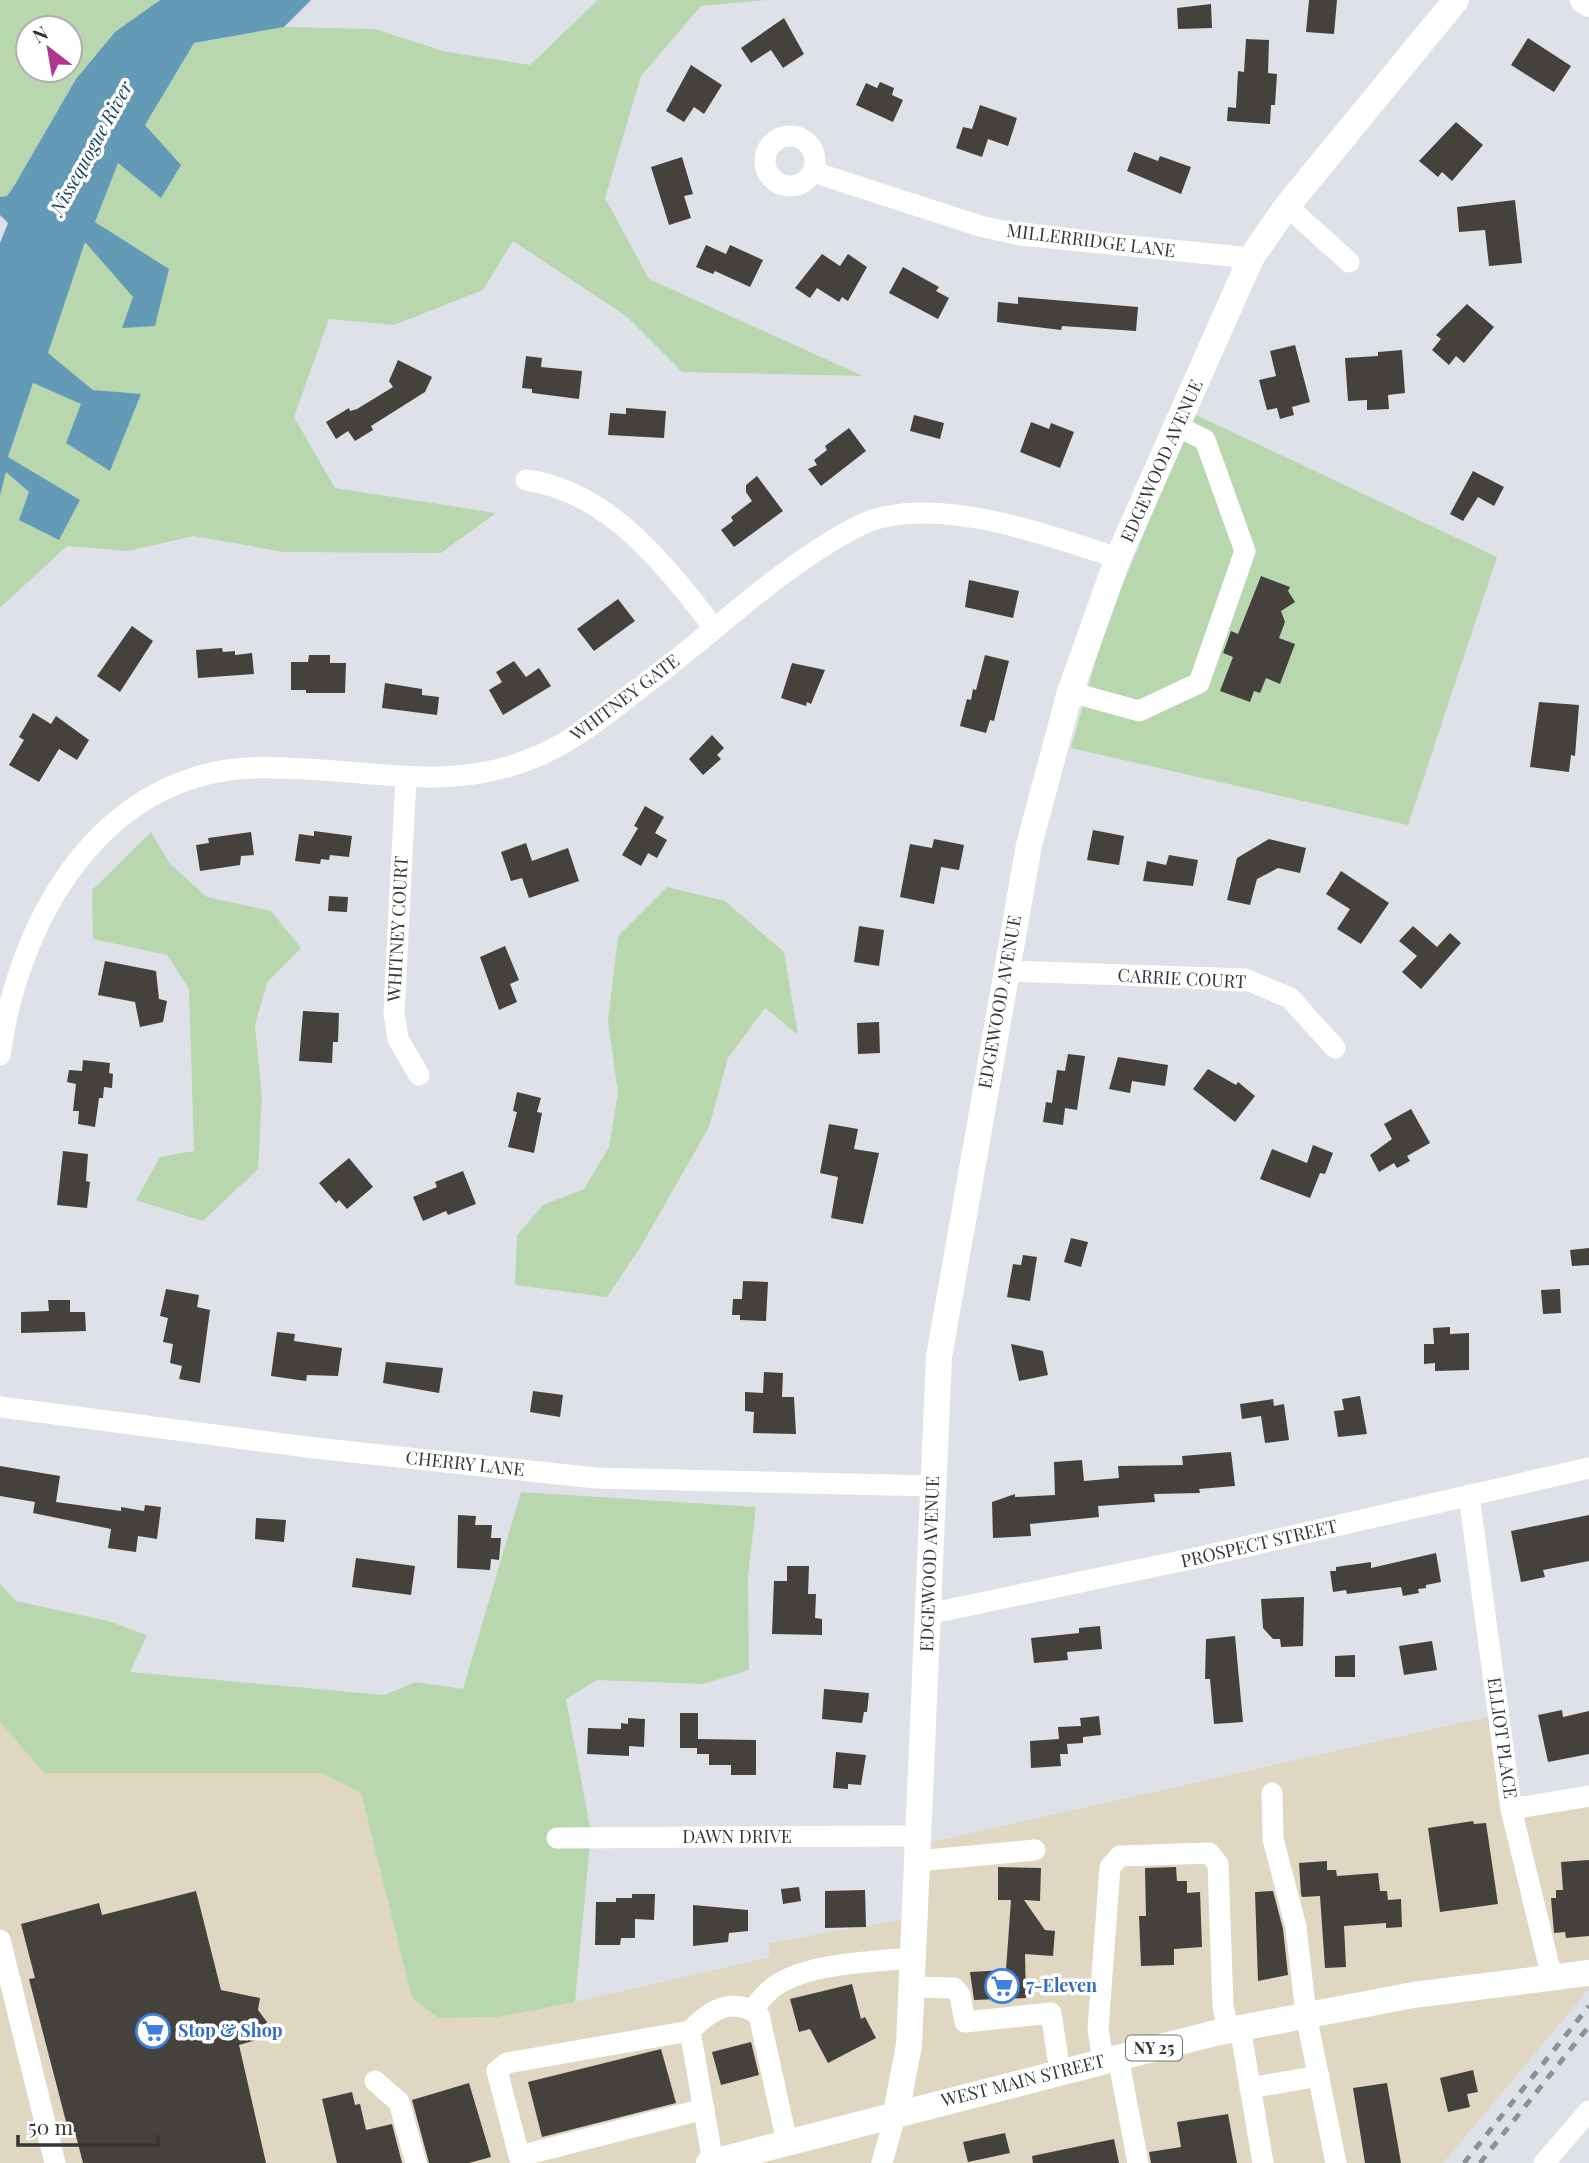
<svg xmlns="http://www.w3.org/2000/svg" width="1589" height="2163" viewBox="0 0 1589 2163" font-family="'Playfair Display',serif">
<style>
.commercial{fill:#dfd7c2}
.green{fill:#b9d7af;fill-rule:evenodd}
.water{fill:#639ab6}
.building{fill:#45413c}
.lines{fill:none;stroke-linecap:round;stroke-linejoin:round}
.minor{stroke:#fff;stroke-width:21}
.major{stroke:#fff;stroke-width:26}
.rail{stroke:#8d9094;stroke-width:5;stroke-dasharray:9 9;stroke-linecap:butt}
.labels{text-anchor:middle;stroke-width:7;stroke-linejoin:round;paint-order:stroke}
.shield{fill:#fff;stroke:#717274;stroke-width:2}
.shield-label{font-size:16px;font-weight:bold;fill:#343638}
.street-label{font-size:18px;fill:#343638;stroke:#fff}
.shop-label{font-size:18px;font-weight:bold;fill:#366cbe;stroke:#fff;text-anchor:start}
.water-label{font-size:19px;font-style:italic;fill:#18465b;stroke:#fff}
</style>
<rect width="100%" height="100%" fill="#dee2e8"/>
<path class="commercial" d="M1496,1715L1507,1810L1589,1798V1989L1443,2163H0V1722L44,1773H321L361,1793L412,1998L439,2018L498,2017L575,2002L770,1957L769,1943L928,1915L927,1843Z"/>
<g class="green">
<path d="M0,0H160L115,32L76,79L14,186L7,196L0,197ZM28,28H70V70H28Z"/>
<path d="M598,0H767L701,6L641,76L605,198L649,279L863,376L682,372L626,316L513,241L483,290L394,325L329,319L294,417L335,488L496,513L441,553L284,552L194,536L128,551L67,546L0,608V496L6,472L29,492L80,501L8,457L33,383L82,404L110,471L140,395L93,390L48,353L85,241L134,297L168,269L95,222L118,162L194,43L284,27L375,29L443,51L530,65Z"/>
<path d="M1194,414L1497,557L1408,825L1071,748L1105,627Z"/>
<path d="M151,832L170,864L207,897L271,911L301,948L267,983L255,1025L262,1098L258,1169L203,1221L136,1200L160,1157L194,1151L189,989L167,955L93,939L92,890Z"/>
<path d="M667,887L725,901L784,952L798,1035L765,1008L728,1058L709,1127L640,1248L607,1297L515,1285L517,1235L543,1205L584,1189L609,1147L618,1093L608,1021L618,936Z"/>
<path d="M521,1492L756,1507L748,1576L749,1670L703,1684L597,1680L566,1699L591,1833L575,2002L498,2017L439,2018L412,1998L361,1793L321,1773H44L0,1722V1584L16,1601L108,1621L147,1635L130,1672L384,1695L416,1682L463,1689Z"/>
</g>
<path class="water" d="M160,0H311L284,27L194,43L145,125L181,165L161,198L118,163L95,222L169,269L155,326L122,328L133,297L85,242L48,353L93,390L141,394L110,471L66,443L81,404L33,383L8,457L80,500L59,540L19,520L29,492L6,472L0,496V243L8,223L0,215V197L7,196L14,186L76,79L115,32Z"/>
<g class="building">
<path d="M1309,0H1337L1334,34L1306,32Z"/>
<path d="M1211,4L1212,28L1178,29L1177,8Z"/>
<path d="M784,18L804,54L783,68L771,50L751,63L741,48Z"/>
<path d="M1528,38L1571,66L1554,92L1511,65Z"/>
<path d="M1246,39L1269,40L1268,73L1277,74L1275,105H1271L1270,124L1227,121L1228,107L1236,108L1238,71L1244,72Z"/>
<path d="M691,65L722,85L704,114L694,107L684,122L666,111Z"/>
<path d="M880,82L894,88L892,95L903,100L893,122L856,105L866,83L877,88Z"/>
<path d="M980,105L1017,118L1008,146L988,139L982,157L956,148L963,127L972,129Z"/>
<path d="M1456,122L1483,145L1452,181L1442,172L1438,177L1419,161Z"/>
<path d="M1134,152L1158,161L1160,156L1191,167L1181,194L1127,171Z"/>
<path d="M682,157L693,194L684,196L691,218L669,225L651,167Z"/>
<path d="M1515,200L1522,263L1489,266L1485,230L1459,232L1457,207Z"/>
<path d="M706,245L726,254L730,245L763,260L750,287L715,271L713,274L696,267Z"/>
<path d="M822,254L840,266L848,254L867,267L848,301L842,297L839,302L817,288L810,298L795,288Z"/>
<path d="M903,267L939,287L936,291L949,298L938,319L889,293Z"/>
<path d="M1018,297L1138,307L1136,331L1062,326L1061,330L997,322L998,302L1018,304Z"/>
<path d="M1467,304L1494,327L1464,363L1456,356L1449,365L1432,350L1441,339L1436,335Z"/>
<path d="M1295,345L1310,402L1292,407L1294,415L1280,419L1277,408L1267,410L1259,380L1276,376L1270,351Z"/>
<path d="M1402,350L1405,393L1388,395L1389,409L1367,410V400L1348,401L1345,358L1378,356V352Z"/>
<path d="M526,356L542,358L541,367L582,371L579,399L532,393V389L522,388Z"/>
<path d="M398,360L432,377L425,392L371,426L373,430L355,441L348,431L336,439L326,422L349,408L350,411L357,409L393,387L389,381Z"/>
<path d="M626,408L666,411L664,438L608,435L610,413L626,414Z"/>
<path d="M914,415L944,423L940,439L910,431Z"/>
<path d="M1031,422L1049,429L1051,423L1074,432L1060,468L1020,452Z"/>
<path d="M849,428L866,451L821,486L808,469L817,465L814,460L827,450L825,446Z"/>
<path d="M1473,471L1504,487L1494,506L1478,497L1463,521L1450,514Z"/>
<path d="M757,476L783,511L734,547L721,530L733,521L731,517L752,501L746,492V485Z"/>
<path d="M1261,576L1290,587L1288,591L1295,602L1281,611L1285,622L1279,638L1295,644L1280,684L1266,678L1260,693L1254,691L1250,702L1220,691L1233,657L1223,653L1231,631L1238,634Z"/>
<path d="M969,580L1019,591L1013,618L965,607Z"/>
<path d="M618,599L635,621L594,651L577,629Z"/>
<path d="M132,626L153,641L120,692L97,676Z"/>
<path d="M222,648L223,652L235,651V655L252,653L254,674L198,678L196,650Z"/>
<path d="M309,655H330V663H346L345,693H306V690H291V662H308Z"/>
<path d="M985,655L1009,661L994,721L990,720L986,733L960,726L967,699L971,700L973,689L976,690Z"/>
<path d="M514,661L526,677L539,668L551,686L503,715L489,690L502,682L496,672Z"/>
<path d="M792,663L825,670L811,704L807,702L806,706L781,698Z"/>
<path d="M385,683L422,689V695L439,697L437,715L382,708Z"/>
<path d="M1539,702L1579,705L1575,756L1571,755L1569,772L1530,767Z"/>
<path d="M33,713L51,724L56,716L89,740L77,760L59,749L39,782L9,765L24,740L19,737Z"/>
<path d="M712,735L724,748L717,755L721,759L703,775L689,759Z"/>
<path d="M645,806L664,817L655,833L667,840L657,858L648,853L641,866L622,855L638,828L634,826Z"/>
<path d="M1093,830L1124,836L1119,865L1087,860Z"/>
<path d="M314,831L352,836L349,857L330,855L329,860L321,859L320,864L295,861L299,834L314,836Z"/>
<path d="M251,832L254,855L241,856L240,865L200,871L196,845L209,843L208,838Z"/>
<path d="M934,839L964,845L959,870L941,867L934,904L900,897L910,844L932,848Z"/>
<path d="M1269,839L1306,848L1300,873L1278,868L1257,879L1250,905L1227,900L1237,858Z"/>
<path d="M526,843L532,861L568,848L579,881L529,898L522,878L511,881L501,852Z"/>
<path d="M1169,855L1198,860L1193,886L1143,881L1147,861L1166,865Z"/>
<path d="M1341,871L1389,903L1361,944L1337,929L1350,909L1326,894Z"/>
<path d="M329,896L348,897L347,912L328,911Z"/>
<path d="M859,926L884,930L879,966L854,962Z"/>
<path d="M1413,926L1437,947L1450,933L1461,943L1421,989L1402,972L1417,956L1399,941Z"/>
<path d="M505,946L519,980L510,984L517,1002L499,1010L480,957Z"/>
<path d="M105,961L156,971L159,999L167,1001L163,1022L140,1027L135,1002L98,995Z"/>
<path d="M303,1011L339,1013L338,1042H333L332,1063L299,1061Z"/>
<path d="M879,1022L880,1053L858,1054L857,1023Z"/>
<path d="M1068,1054L1085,1056L1077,1110L1065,1108L1063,1125L1043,1122L1046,1102L1052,1103L1057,1070L1065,1071Z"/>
<path d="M1118,1057L1168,1065L1165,1086L1132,1081L1130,1093L1109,1089Z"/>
<path d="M83,1060L110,1063L109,1073L113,1074L112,1088L104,1087L103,1098H99L95,1127L78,1124L79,1111H73L76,1084L67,1082L69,1070L82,1071Z"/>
<path d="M1208,1069L1236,1085L1238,1082L1255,1096L1235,1122L1193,1089Z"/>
<path d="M517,1092L541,1098L537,1112L542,1113L534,1153L508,1147L517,1112L513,1111Z"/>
<path d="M1411,1109L1430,1143L1407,1156L1410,1161L1397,1168L1394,1163L1379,1172L1370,1155L1392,1139L1384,1124Z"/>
<path d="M829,1124L858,1129L854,1149L879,1153L863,1224L831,1218L838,1177L820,1173Z"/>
<path d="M1313,1145L1333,1153L1325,1174L1320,1173L1310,1198L1260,1179L1272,1149L1307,1163Z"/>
<path d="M63,1151L88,1154L86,1181L90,1182L87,1208L57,1205Z"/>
<path d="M349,1158L373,1187L347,1209L339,1200L336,1203L319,1183Z"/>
<path d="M463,1171L476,1204L448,1215L446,1211L423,1221L413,1197L437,1187L435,1182Z"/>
<path d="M1071,1238L1088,1242L1081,1267L1064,1262Z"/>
<path d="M1589,1248V1265L1572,1266L1570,1250Z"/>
<path d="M1023,1255L1037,1257L1030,1301L1007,1297L1013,1264L1021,1265Z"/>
<path d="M743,1281L768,1282L766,1321L740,1320V1315H732L733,1299H742Z"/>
<path d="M166,1289L199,1295L197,1307L210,1310L200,1383L179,1379L182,1366L170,1363L173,1344L163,1342L168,1318L160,1316Z"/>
<path d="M1560,1289L1561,1313L1543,1314L1541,1290Z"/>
<path d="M48,1300H70V1312H85L86,1331L21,1333V1312L49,1311Z"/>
<path d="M1450,1327V1334L1469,1333V1370L1435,1371V1363L1424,1364V1344H1434L1433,1328Z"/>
<path d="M277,1332L295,1334L294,1341L342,1348L338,1376L307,1375L306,1381L271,1376Z"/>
<path d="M1011,1344L1043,1351L1048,1375L1019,1381Z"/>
<path d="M386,1362L443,1368L439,1393L383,1383Z"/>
<path d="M764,1372L783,1373L782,1397H794L796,1434L753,1433L754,1412L745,1411V1392L763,1393Z"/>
<path d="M533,1391L563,1395L560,1417L530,1412Z"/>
<path d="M1360,1396L1367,1434L1338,1437L1334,1411L1344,1410L1342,1399Z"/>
<path d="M1273,1399L1274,1406L1284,1404L1289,1440L1265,1443L1261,1416L1242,1419L1240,1404Z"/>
<path d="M1231,1452L1235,1486L1199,1489L1200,1493L1154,1494L1155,1502L1098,1506L1099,1517L1030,1524L1031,1536L993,1538L992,1502L1015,1494V1497L1055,1495L1054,1462L1082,1460L1084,1481L1119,1478L1118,1466L1183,1465L1182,1456Z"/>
<path d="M0,1466L60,1476L56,1502L121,1511V1507L144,1511L145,1505L161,1507L157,1539L138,1536L136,1552L108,1548L111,1529L33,1513L35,1502L0,1496Z"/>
<path d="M458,1515L476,1516L475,1525H492L491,1538H501L499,1560L491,1559L490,1570L457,1568Z"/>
<path d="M1589,1515V1561L1543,1570L1545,1577L1521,1582L1511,1531Z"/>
<path d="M256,1518L286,1520L284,1542L255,1539Z"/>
<path d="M1436,1553L1441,1582L1426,1585V1588L1418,1589L1419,1593L1403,1596L1401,1587L1347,1594L1346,1590L1333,1592L1330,1571H1336V1567L1371,1562V1568Z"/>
<path d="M356,1558L415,1566L411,1595L352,1587Z"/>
<path d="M787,1566H809L808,1594H816L815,1618L822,1619V1635L772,1634L774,1581H787Z"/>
<path d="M1304,1597L1303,1646L1281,1647L1280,1639H1273L1263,1628L1261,1599Z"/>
<path d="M1100,1626L1102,1649L1067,1652L1068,1660L1034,1663L1031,1638L1079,1633V1628Z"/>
<path d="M1235,1636L1243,1722L1214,1724L1210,1679H1205L1206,1639Z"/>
<path d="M1432,1641L1437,1670L1404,1675L1399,1646Z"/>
<path d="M1355,1655V1677H1335V1656Z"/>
<path d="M824,1689L869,1693L867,1712H864L862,1723L822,1719Z"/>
<path d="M1562,1710L1563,1717L1589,1711V1754L1548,1762L1538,1715Z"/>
<path d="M680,1713H698V1739L756,1740V1775H731V1765H709V1754H697V1748H680Z"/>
<path d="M1099,1716L1101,1735L1083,1737V1743L1067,1744L1068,1754H1060L1061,1766L1031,1768L1030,1741L1059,1739L1058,1727L1081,1726L1080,1718Z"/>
<path d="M628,1718L645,1719L644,1747L629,1746V1756L587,1754L588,1728L621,1729V1723L628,1724Z"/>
<path d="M836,1752L866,1755L861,1785L848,1784V1789L833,1788Z"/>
<path d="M1473,1821L1474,1824L1486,1823L1498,1904L1440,1912L1428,1828Z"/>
<path d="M1589,1860V1936L1566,1938L1565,1932L1554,1933L1551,1898H1556V1890H1563L1561,1862Z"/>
<path d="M1327,1861V1870H1336L1337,1876L1378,1873L1380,1891H1387L1388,1900L1401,1899L1402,1927L1386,1928V1923L1344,1926L1346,1967L1325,1968L1320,1896L1302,1897L1301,1894L1299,1863Z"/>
<path d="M998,1867L1041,1868L1040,1901L1024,1900L1045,1930L1055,1931L1053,1956L1025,1954L1026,1998L974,2000L970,1972L1006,1970L1011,1900H998Z"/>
<path d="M1176,1867L1177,1881H1187V1893L1200,1892L1202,1947L1174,1949V1965L1141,1966L1139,1916H1146L1145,1868Z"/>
<path d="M799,1887L801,1901L783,1904L781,1889Z"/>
<path d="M865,1890L866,1927L825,1928V1891Z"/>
<path d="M196,1891L221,1990L260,1998L258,2010L267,2022L259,2039L239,2045L266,2163H83L75,2132L69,2133L29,1979L35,1978L21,1924L99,1903L102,1915Z"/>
<path d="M1273,1891L1283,1929L1288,1975L1258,1981L1255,1892Z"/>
<path d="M632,1894H655L654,1920L635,1919V1938H621L620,1945H595L596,1902H616V1898H632Z"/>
<path d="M693,1905L748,1910V1931L729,1933L728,1942L693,1946Z"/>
<path d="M852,1984L861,2019L865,2017L876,2038L828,2063L810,2029L799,2032L790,1999Z"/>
<path d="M751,2042L759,2075L721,2085L712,2052Z"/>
<path d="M661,2049L676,2103L542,2137L528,2082Z"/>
<path d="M1473,2070L1478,2092L1467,2094L1470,2107L1448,2112L1440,2078Z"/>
<path d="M469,2083L491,2157L469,2163H429L412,2100Z"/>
<path d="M1387,2083L1401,2163H1365L1353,2088Z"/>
<path d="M352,2092L355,2105L360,2104L366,2130L392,2124L402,2163H337L322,2099Z"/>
<path d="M1228,2114L1237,2163H1151L1149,2152L1181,2147L1177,2122Z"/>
<path d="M1005,2133L1010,2153L968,2162L963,2142Z"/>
<path d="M1114,2139L1119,2163H1033L1032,2156Z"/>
</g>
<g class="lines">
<g class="minor">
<circle cx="790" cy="161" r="25"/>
<path d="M813,172L980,226L1020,235L1251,258"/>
<path d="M1287,206L1349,262"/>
<path d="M526,480C609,491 666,566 714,628"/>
<path d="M1070,692L1139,711L1199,683L1245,551L1205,440L1177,426"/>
<path d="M406,777L394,1013L398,1039L419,1075"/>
<path d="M1005,971L1245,979L1290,998L1335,1048"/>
<path d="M0,1055C17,929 90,791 228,770C252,766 280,768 304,769C383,772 451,790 528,760C572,744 606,714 643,686C703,641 758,588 822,547C840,536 863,521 884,517C956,501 1050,536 1118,558"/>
<path d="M0,1407L315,1448L596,1478L933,1486"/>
<path d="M1469,1495L1511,1809L1552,1978"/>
<path d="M928,1614L1200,1557L1589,1468"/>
<path d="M1272,1793L1273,1839L1296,1927L1306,2015L1336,2163"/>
<path d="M1511,1809L1589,1796"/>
<path d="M557,1838L918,1836"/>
<path d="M917,1861L1035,1850"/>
<path d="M0,1940L55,2163"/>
<path d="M911,1987L954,1988L960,1995L965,2022L1051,2013L1060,2072"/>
<path d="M752,2010C759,2002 766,1992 775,1986C808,1963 872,1962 913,1958"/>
<path d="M1240,2027L1263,2163"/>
<path d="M1118,2057L1138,2163"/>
<path d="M1103,2061L1098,2029L1110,1867L1120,1856L1209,1853L1218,1864L1223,2006L1228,2030"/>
<path d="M375,2081L399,2102L416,2163"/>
<path d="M1250,2088L1319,2076"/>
<path d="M520,2156L704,2109"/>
<path d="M713,2162L690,2031C710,2010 732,1996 759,2015L787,2142"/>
<path d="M521,2163L497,2071L507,2063L690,2031"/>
<path d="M882,2163L896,2113"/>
<path d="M1544,2163L1589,2111"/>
</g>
<g class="major">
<path d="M1583,0L1589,4"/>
<path d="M896,2113L909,2045L939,1357L1029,845L1070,692L1118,558L1251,258L1287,206L1456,0"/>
<path d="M709,2163L1215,2033L1413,1995L1589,1973"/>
</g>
<g class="rail">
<path d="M1464,2163L1589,2006"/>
<path d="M1480,2163L1589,2026"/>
</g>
</g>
<defs>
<g id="supermarket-ring" transform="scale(1.75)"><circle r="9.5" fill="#fff" stroke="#3f7fe0" stroke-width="1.5"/><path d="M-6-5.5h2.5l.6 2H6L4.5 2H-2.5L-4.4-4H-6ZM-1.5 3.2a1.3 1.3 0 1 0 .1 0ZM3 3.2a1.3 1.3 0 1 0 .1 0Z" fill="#3f7fe0"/></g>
</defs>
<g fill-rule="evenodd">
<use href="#supermarket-ring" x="1002" y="1986"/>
<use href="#supermarket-ring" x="153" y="2031"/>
</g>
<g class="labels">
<rect class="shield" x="1126" y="2035.5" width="56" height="25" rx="5"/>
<g class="shield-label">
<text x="1154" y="2054">NY 25</text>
</g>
<g class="street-label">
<text transform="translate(1091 241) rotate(7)" y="6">MILLERRIDGE LANE</text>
<text transform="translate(1162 461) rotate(-66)" y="6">EDGEWOOD AVENUE</text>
<text transform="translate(625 698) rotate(-37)" y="6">WHITNEY GATE</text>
<text transform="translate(398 929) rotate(-87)" y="6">WHITNEY COURT</text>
<text transform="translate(1182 979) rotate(3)" y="6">CARRIE COURT</text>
<text transform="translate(1000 1002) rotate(-80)" y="6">EDGEWOOD AVENUE</text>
<text transform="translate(465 1464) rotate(6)" y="6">CHERRY LANE</text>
<text transform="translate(1259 1544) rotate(-13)" y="6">PROSPECT STREET</text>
<text transform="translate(930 1564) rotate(-88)" y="6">EDGEWOOD AVENUE</text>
<text transform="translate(1502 1738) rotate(82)" y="6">ELLIOT PLACE</text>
<text x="737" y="1843">DAWN DRIVE</text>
<text transform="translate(1023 2081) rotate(-14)" y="6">WEST MAIN STREET</text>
</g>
<g class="shop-label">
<text x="1026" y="1992">7-Eleven</text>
<text x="178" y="2037">Stop &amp; Shop</text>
</g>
<g class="water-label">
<text transform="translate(91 148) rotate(-61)" y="7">Nissequogue River</text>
</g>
</g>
<g transform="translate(49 49) rotate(329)"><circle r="33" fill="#ffffff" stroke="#aeafaf" stroke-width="2"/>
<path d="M0-5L12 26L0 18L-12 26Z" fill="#b0378b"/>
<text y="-10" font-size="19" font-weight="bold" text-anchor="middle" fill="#343638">N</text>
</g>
<path d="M18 2135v10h140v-10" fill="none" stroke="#343638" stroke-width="3.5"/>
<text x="28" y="2135" font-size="21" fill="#343638" stroke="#ffffff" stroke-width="5" paint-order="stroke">50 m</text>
</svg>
